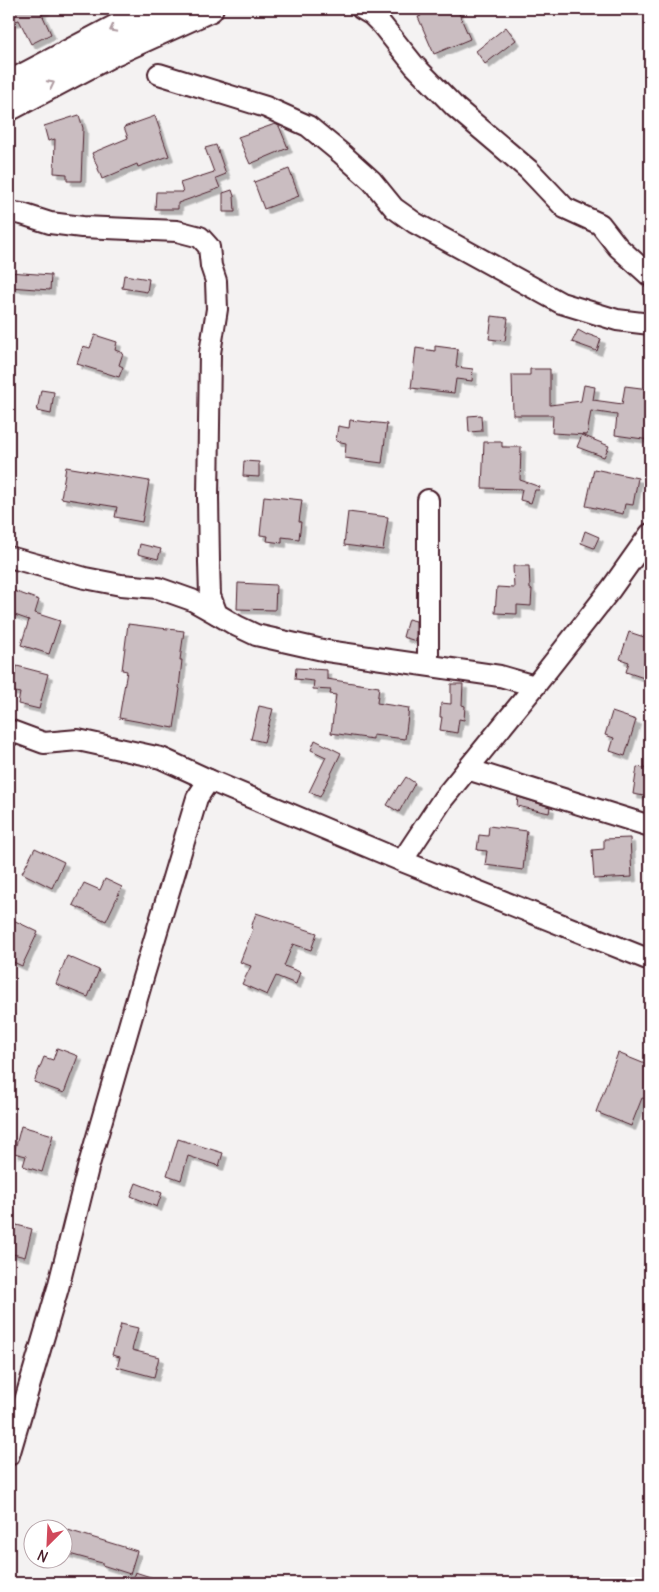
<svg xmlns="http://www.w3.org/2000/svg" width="659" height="1592" viewBox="0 0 659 1592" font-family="Delius,sans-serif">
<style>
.building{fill:#cabdc1;stroke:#4a1f2b;filter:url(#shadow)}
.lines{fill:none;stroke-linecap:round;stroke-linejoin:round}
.minor-casing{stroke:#4a1f2b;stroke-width:24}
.major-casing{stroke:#4a1f2b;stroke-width:29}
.minor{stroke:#fff;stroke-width:20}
.major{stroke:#fff;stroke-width:25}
.oneway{stroke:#ae9aa0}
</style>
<defs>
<filter id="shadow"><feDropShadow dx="4.5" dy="4.5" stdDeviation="0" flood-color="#0004"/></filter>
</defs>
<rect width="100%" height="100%" fill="#f4f2f2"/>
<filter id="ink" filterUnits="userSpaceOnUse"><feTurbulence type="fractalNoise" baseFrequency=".02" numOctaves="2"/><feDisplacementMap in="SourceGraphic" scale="10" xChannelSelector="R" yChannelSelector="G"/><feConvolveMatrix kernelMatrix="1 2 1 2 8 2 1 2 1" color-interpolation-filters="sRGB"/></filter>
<g filter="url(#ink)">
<g class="building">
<path d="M9,9H45L46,10L41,12L51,34L31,44L19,20L12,22Z"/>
<path d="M417,9H457L470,39L434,54L418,17L421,16Z"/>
<path d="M506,27L516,40L485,64L476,51Z"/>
<path d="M79,115L83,128L81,181H67V174L54,173L55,139L48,141L44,126Z"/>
<path d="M155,116L169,156L138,167L137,164L102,179L92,153L128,138L124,127Z"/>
<path d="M275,124L279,126L288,148L250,164L238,137Z"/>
<path d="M216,145L226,174L216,178L220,188L178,203V209H155L156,192H183L180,183L214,172L205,148Z"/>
<path d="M289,169L299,196L264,209L254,182Z"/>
<path d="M232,190L234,196L235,212H223V193Z"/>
<path d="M9,272L51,275L50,290L9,287Z"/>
<path d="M124,275L149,279L147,292L122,288Z"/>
<path d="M492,316L508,318L505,341L489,339Z"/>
<path d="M578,330L587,335V334L601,339L597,351L572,342Z"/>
<path d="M95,335L117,342L115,350L123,353L119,365L123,367L119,377L77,364L83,346L90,348Z"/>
<path d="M435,346L458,349L456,367L473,369L472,381L456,379L454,393L411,388L416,348L435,351Z"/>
<path d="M530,369H550V405L581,401L584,385L595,387L593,400L622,404L625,386L649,389L648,399H650V440L615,435L617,415L591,411L587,435L552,433L553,415H513L512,375H530Z"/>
<path d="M41,390L54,392L51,414L37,411Z"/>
<path d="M481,415L482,431L469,432L468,416Z"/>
<path d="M350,420L387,424L382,463L345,458L346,443L336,441L338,426L349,428Z"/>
<path d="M582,435L609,446L604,457L577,447Z"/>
<path d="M484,442H502V447H521L520,480L540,487L539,490H535L531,503L520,500L522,489L482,488Z"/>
<path d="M244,461L259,462V477L243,476Z"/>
<path d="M66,467L149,481L142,522L115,517L117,507L61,498Z"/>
<path d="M594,469L638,478L633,505L625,504L623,514L586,506Z"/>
<path d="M264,496L302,500L299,522H301L299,539L282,537V543L267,541L268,536L260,535Z"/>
<path d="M348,512L388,517L383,550L344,545Z"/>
<path d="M585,531L599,537L594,548L581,543Z"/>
<path d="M140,544L161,549L158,559L138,554Z"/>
<path d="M513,566H529L530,589H532L531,606L517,605V614L495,613L497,587L514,588Z"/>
<path d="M238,583L276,585L275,610L237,609Z"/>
<path d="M14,591L39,600L35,613L60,621L49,654L21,645L29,620L9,613V607Z"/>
<path d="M408,619L416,621V641L403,637Z"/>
<path d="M128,624L184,631L180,660H182L179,688L180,689L174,728L119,718L127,671L122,670Z"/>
<path d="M629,632L650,639V680L626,672L629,662L620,659Z"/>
<path d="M17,666L48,674L39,709L18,704L20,693L11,691Z"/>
<path d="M296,668L327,670V679L379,687L377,703L409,708L405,739L373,735V739L331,733L336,695L330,694L331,690L313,689L314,681L295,679Z"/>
<path d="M451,684H463L462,705L465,706L464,720L459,719L457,733L440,730L442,717H440L441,703L451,704Z"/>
<path d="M259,706L273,709L264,742L251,739Z"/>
<path d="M612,712L636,720L625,756L610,751L614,738L605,735Z"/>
<path d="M315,740L341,753L320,797L309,792L326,757L311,750Z"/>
<path d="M637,767L650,769V797L633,794Z"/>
<path d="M406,777L415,783L399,812L387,805L399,785L400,786Z"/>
<path d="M518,797L550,807L549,813L517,806Z"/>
<path d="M489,826L527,831L523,870L485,865L487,851L477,850L479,835L488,836Z"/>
<path d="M630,838L632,877L594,879L592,850L604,849V839Z"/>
<path d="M35,848L64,862L52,888L22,873Z"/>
<path d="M105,879L122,887L106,921L73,905L84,883L100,890Z"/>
<path d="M256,913L317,933L311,950L293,944L284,966L300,972L296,984L276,976L267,995L242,984L251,966L240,962L253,929L251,928Z"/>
<path d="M9,918L38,932L22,966L9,960Z"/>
<path d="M67,956L99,970L88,997L56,984Z"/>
<path d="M57,1048L78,1056L64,1093L34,1082L44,1057L53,1060Z"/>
<path d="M618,1053L650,1066V1091L647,1099L642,1098L631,1126L596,1112Z"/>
<path d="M21,1126L53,1135L42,1172L23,1166L26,1156L14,1153Z"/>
<path d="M178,1139L223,1153L219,1166L188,1156L181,1180L167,1175Z"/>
<path d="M136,1183L162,1193L157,1207L131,1196Z"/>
<path d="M9,1223L32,1229L25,1257L9,1253Z"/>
<path d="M121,1324L138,1328L132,1350L159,1357L154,1377L117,1367L120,1357L112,1355Z"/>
<path d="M68,1530L137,1551L130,1574L102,1565V1563L62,1552Z"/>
<path d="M135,1572L163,1581V1583H137L132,1581Z"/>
</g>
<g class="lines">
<g class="minor-casing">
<g id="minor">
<path d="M362,9L372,15L382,25L414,65L456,108L529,170L565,208L600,224L618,247L650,276"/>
<path d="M159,74L266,107L308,126L342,154L372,181L394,208L415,223L561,303L617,320L650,324"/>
<path d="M9,212L22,214L50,223L82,227L177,231L200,237L209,247L211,266L216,281L217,309L210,353L208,497L209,562L210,596L217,614L237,626L256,635L327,651L500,676L535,686"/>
<path d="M9,557L85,578L121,585L158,588L192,600L217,614"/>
<path d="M428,665V500"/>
<path d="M9,730L44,743L78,740L161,758L209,780"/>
<path d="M467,769L650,826"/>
<path d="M402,861L443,799L535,686L611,589L650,534"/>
<path d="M9,1455L58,1288L88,1168L142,981L197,798L209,780L402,861L650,960"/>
</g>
</g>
<g class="major-casing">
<g id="major">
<path d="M9,84L121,25L157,9"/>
<path d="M9,108L115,52L210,9"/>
</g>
</g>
<use href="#minor" class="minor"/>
<use href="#major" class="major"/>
</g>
<defs><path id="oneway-chevron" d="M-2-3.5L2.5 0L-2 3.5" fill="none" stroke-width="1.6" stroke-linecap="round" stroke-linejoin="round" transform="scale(1.25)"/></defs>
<g class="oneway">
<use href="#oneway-chevron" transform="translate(113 29) rotate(153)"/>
<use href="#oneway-chevron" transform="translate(51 84) rotate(-27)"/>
</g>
</g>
<rect width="659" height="1592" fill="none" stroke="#fff" stroke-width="30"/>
<rect x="15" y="15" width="629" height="1562" fill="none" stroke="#4a1f2b" stroke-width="2" filter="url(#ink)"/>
<g transform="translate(48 1544) rotate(204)"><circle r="24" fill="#ffffff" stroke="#b7a5aa"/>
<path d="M0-4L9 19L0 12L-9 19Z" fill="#d1495b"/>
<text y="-8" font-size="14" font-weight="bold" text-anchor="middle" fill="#4a1f2b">N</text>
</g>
</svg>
